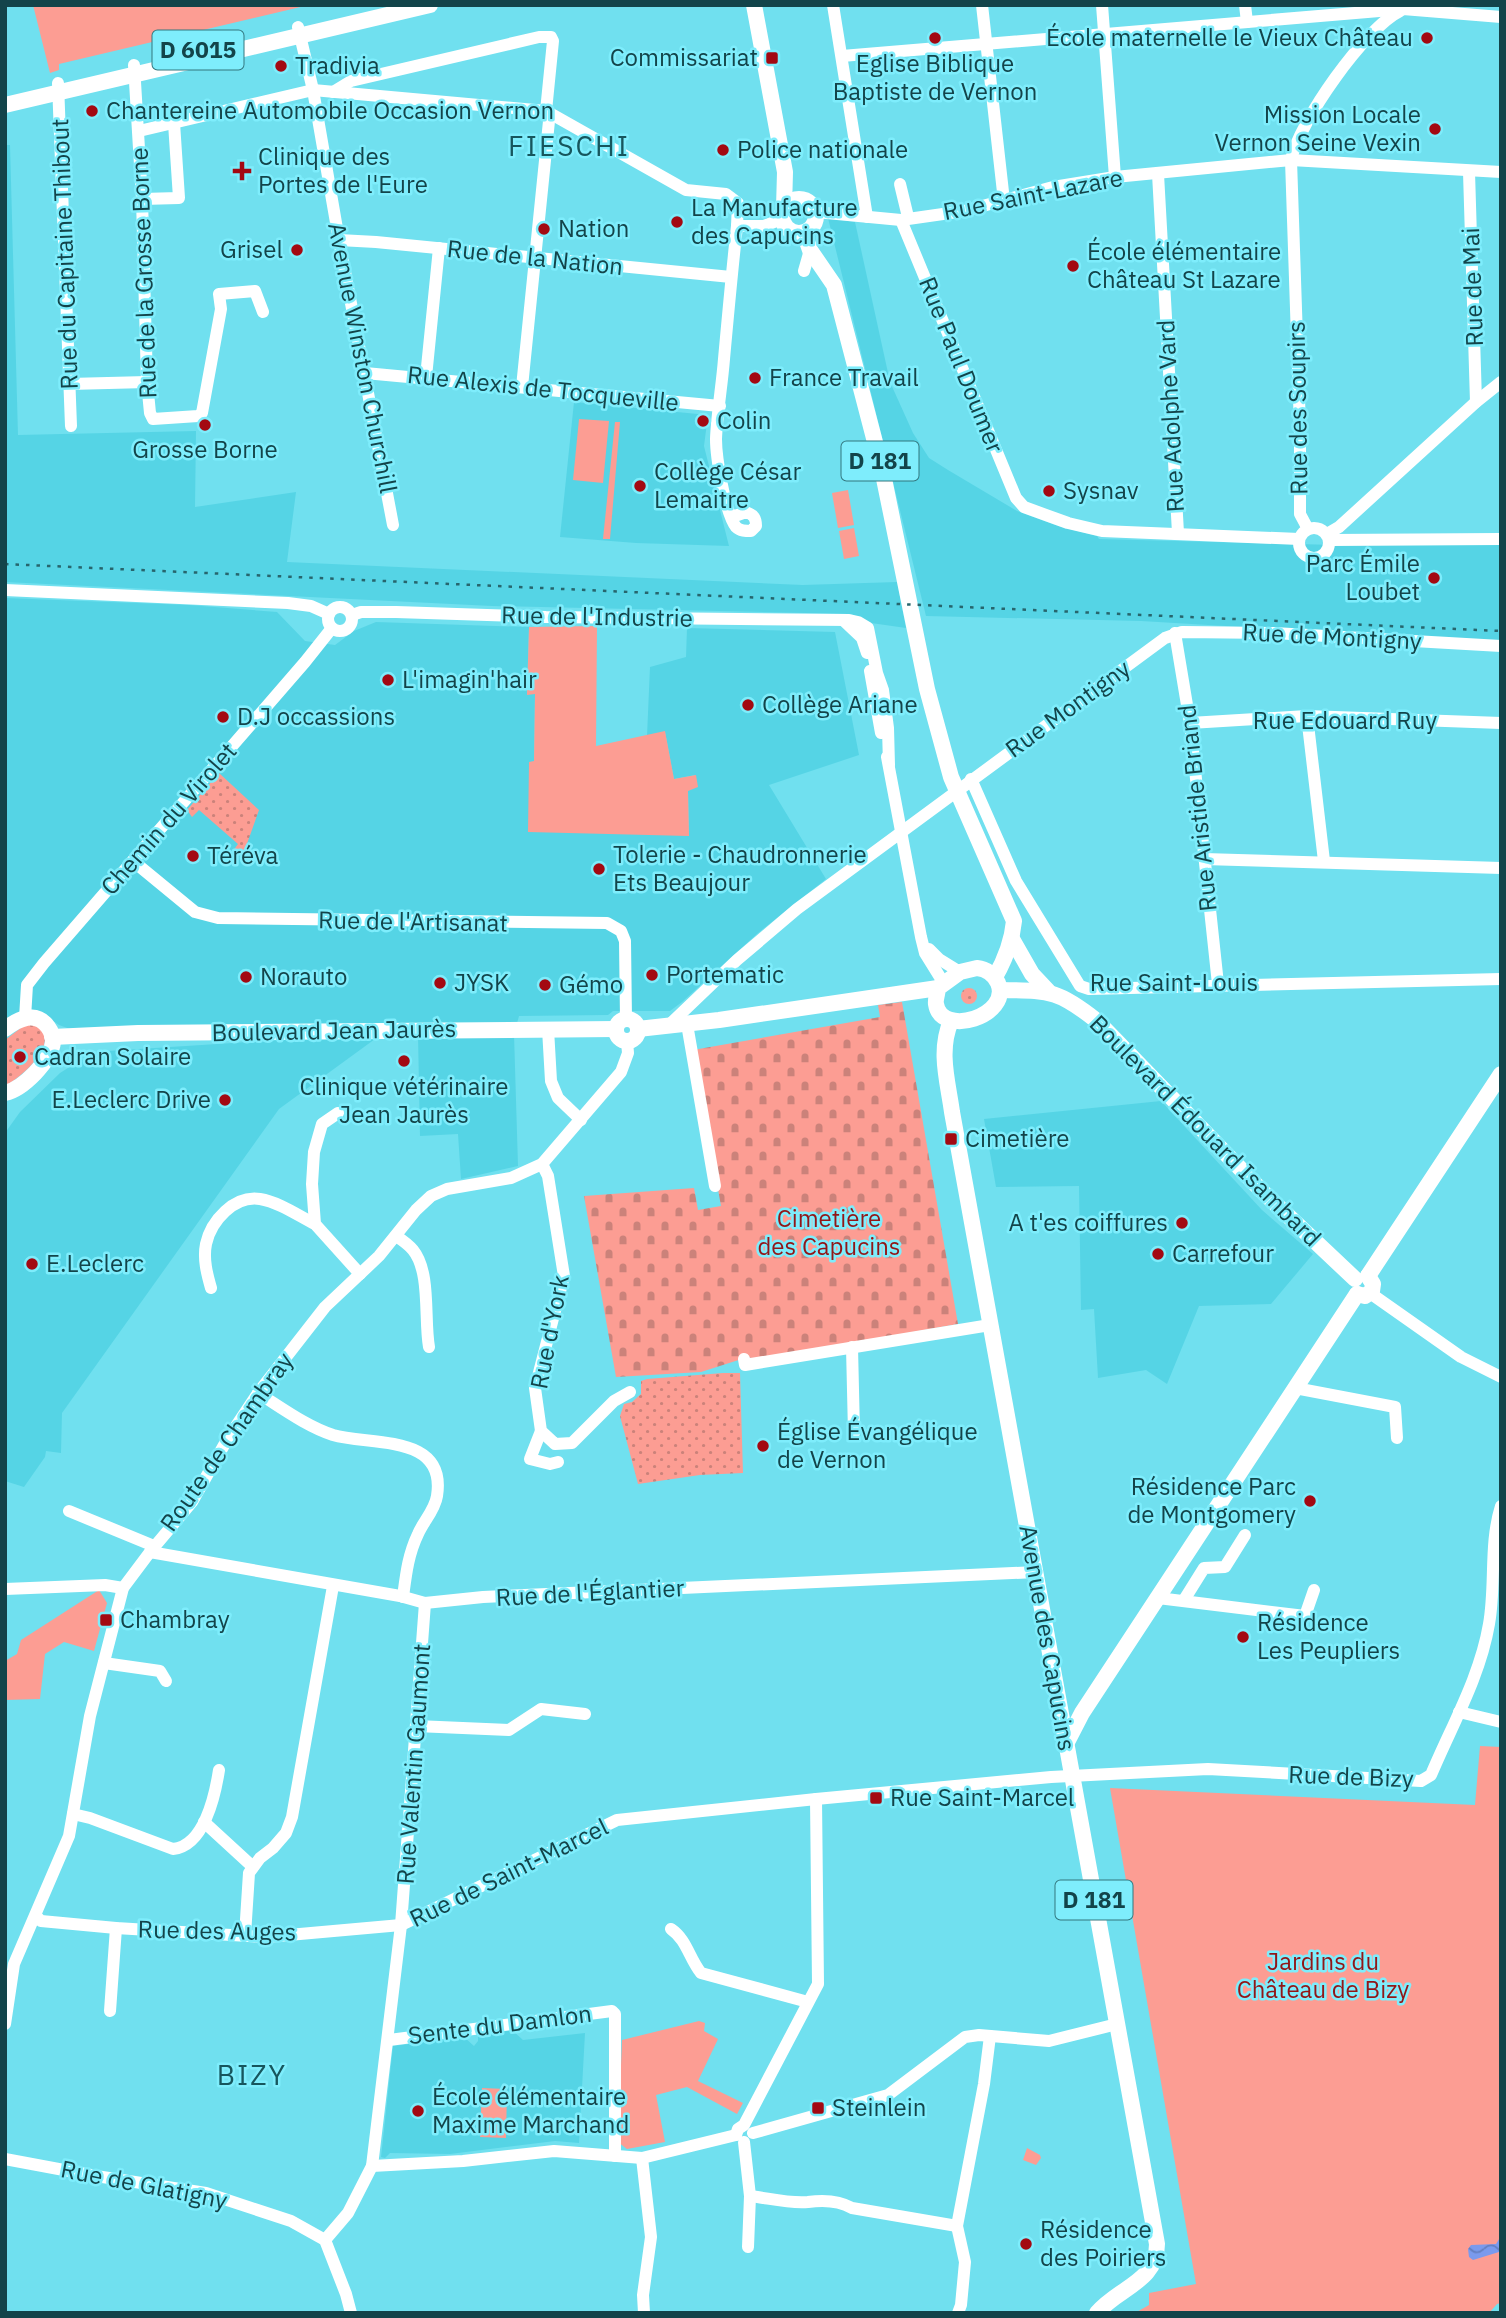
<svg xmlns="http://www.w3.org/2000/svg" width="1506" height="2318" viewBox="0 0 1506 2318" font-family="'IBM Plex Sans',sans-serif">
<style>
.built{fill:#55d4e5}
.grass{fill:url(#grass-dots)}
.cemetery{fill:url(#cemetery-stones)}
.park{fill:#fc9d93}
.water{fill:url(#water-waves)}
.lines{fill:none;stroke-linecap:round;stroke-linejoin:round}
.minor{stroke:#fff;stroke-width:12}
.major{stroke:#fff;stroke-width:16}
.rail{stroke:#27656d;stroke-width:2.5;stroke-dasharray:3.5 7;stroke-linecap:butt}
.poi-dot{fill:#a30912;stroke:#7eedfc;stroke-width:2.5}
.labels{text-anchor:middle;stroke-width:5;stroke-linejoin:round;paint-order:stroke}
.shield{fill:#7eedfc;stroke:#33777f;stroke-width:2}
.shield-label{font-size:23px;font-weight:bold;fill:#13444a}
.poi-label{font-size:24px;fill:#13444a;stroke:#7eedfc;text-anchor:start}
.street-label{font-size:24px;fill:#13444a;stroke:#7eedfc}
.park-label{font-size:24px;fill:#921617;stroke:#7eedfc}
.quarter-label{font-size:28px;letter-spacing:2px;fill:#17565d;stroke:#7eedfc}
</style>
<defs>
<pattern id="grass-dots" width="8" height="8" patternUnits="userSpaceOnUse" patternTransform="scale(1.75)"><rect width="8" height="8" fill="#fc9d93"/><path d="M2 2h.1M6 6h.1" fill="none" stroke="#cb827a" stroke-width="1.8" stroke-linecap="round"/></pattern>
<pattern id="cemetery-stones" width="16" height="16" patternUnits="userSpaceOnUse" patternTransform="scale(1.75)"><rect width="16" height="16" fill="#fc9d93"/><path d="M2 7V4a2 2 0 0 1 4 0v3zM10 15v-3a2 2 0 0 1 4 0v3z" fill="#cb827a"/></pattern>
<pattern id="water-waves" width="16" height="10" patternUnits="userSpaceOnUse" patternTransform="scale(1.75)"><rect width="16" height="10" fill="#7a9aed"/><path d="M0 5q4-4 8 0t8 0" fill="none" stroke="#637fc2"/></pattern>
</defs>
<rect width="100%" height="100%" fill="#70e0ef"/>
<g class="built">
<path d="M5,145H10L18,435L196,431L195,507L296,492L287,562L803,585L897,582L906,628L871,623L851,614L492,606L5,582Z"/>
<path d="M828,218L855,222L890,382L913,433L929,458L948,470L1017,511L1058,526L1097,536L1099,539L1335,545L1501,544V642L1141,621L926,616Z"/>
<path d="M574,402L708,415L704,446L729,546L636,543L560,537Z"/>
<path d="M5,598L189,605L277,612L305,641L335,645L354,631L376,622L529,627L527,694L535,693L534,762H530L636,833L689,835L688,791L695,775L674,779L665,732L647,736L650,667L686,657L687,628L835,632L859,755L769,785L826,879L758,933L682,1002L670,1011H613L608,1015L519,1016L514,1034L518,1166L461,1179L458,1134L420,1136L418,1035L375,1039L279,1109L62,1413L61,1453L46,1451L45,1457L24,1487L5,1481V1133L20,1112L60,1073L79,1061L108,1051L328,1037L70,1029L59,1025L40,1012L31,1009L5,1023Z"/>
<path d="M1161,1101L1262,1210L1313,1254L1271,1304L1199,1306L1167,1384L1146,1370L1098,1378L1094,1309L1081,1310L1079,1186L996,1187L984,1119Z"/>
<path d="M512,2030L523,2040L585,2033L579,2143L555,2141L450,2154L390,2153L385,2158L381,2157L393,2046L464,2037L474,2046L478,2041V2036Z"/>
</g>
<g class="grass">
<path d="M219,773L259,810L243,855L233,851L238,844L199,810L192,817L187,810Z"/>
<circle cx="969" cy="996" r="8"/>
<path d="M26,1024C35,1024 41,1026 44,1034C51,1051 19,1079 5,1086V1040Z"/>
<path d="M723,1373H740L743,1473L700,1475L638,1484L620,1416L624,1404L632,1402L641,1394V1381L647,1379Z"/>
</g>
<path class="cemetery" d="M902,1002L958,1324L757,1360L748,1357L701,1372L616,1377L584,1196L694,1188L698,1210L721,1206L693,1050L880,1017L878,1005Z"/>
<g class="park">
<path d="M33,5H309L59,64V70L50,73Z"/>
<path d="M579,419L609,421L603,483L573,480Z"/>
<path d="M615,422H620L610,539H603Z"/>
<path d="M848,490L854,525L838,528L832,493Z"/>
<path d="M854,528L859,556L844,559L839,531Z"/>
<path d="M597,626L596,746L665,731L674,779L696,775L698,787L688,791L689,836L528,832L529,762L534,761L535,694L527,695L529,627Z"/>
<path d="M99,1590L107,1603L94,1651L64,1642L45,1654L40,1699L5,1700V1661L17,1654L21,1640Z"/>
<path d="M1480,1746L1501,1747V2303L1497,2304L1489,2313H1135L1149,2305V2293L1196,2284L1110,1788L1475,1805Z"/>
<path d="M699,2021L705,2023L704,2031L718,2039L698,2081L743,2103L737,2114L687,2087L656,2095L665,2142L627,2149L618,2142L622,2040Z"/>
<path d="M482,2088L507,2089L506,2138L480,2137Z"/>
<path d="M1027,2148L1040,2155L1041,2158L1036,2165L1023,2160Z"/>
</g>
<path class="water" d="M1501,2236V2254L1499,2252L1473,2260L1469,2257L1468,2249L1471,2245L1496,2244Z"/>
<g class="lines">
<g class="minor">
<path d="M833,5L867,217"/>
<path d="M982,5L1004,201"/>
<path d="M1102,5L1115,177"/>
<path d="M1245,5L1247,22"/>
<path d="M298,27L313,90L339,240L393,525"/>
<path d="M842,56L1403,9L1501,17"/>
<path d="M134,65L142,199L147,382L150,413L153,419L198,416L202,413L221,309L219,294L255,291L263,312"/>
<path d="M58,83L71,426"/>
<path d="M333,92L351,81L539,37H551L553,41L546,111L549,121L522,387"/>
<path d="M139,131L313,90L546,111L686,190L726,194L738,203L737,226"/>
<path d="M1469,172L1476,402"/>
<path d="M1158,174L1178,533"/>
<path d="M900,184L908,217"/>
<path d="M142,199L179,198L174,123"/>
<path d="M816,212L901,220L964,211L1053,187L1115,177L1291,160L1501,172"/>
<path d="M901,220L1016,498L1024,507L1068,523L1102,531L1299,539"/>
<path d="M339,240L376,242L731,277"/>
<path d="M804,271L810,250"/>
<path d="M365,373L720,406"/>
<path d="M426,377L439,248"/>
<path d="M69,384L147,382"/>
<path d="M732,517L746,512C754,515 756,518 756,526L751,531C746,531 740,531 736,527C725,513 716,457 716,439C717,413 722,385 724,359C728,315 732,271 737,226H764L782,219"/>
<circle cx="1314" cy="543" r="15"/>
<path d="M1308,529L1300,514V428L1291,160C1299,122 1365,28 1400,11"/>
<path d="M1327,534L1339,527L1476,402L1501,382"/>
<path d="M1330,540L1501,539"/>
<path d="M5,590L288,603L311,606L329,614"/>
<circle cx="340" cy="619" r="12"/>
<path d="M352,615L361,612H396L546,617L849,620L858,622L868,628L877,673L883,690L888,728L889,765"/>
<path d="M844,621L862,638L867,653"/>
<path d="M1175,633L1190,723L1218,984"/>
<path d="M870,671L881,733"/>
<path d="M1307,716L1324,861"/>
<path d="M1190,723L1307,716L1501,723"/>
<path d="M887,757L921,937L925,953L943,982"/>
<path d="M971,779L1016,881L1080,986L1089,989L1501,979"/>
<path d="M1204,859L1501,868"/>
<path d="M133,861L195,912L218,918L607,923L621,931L625,941L626,1019"/>
<path d="M929,949L939,959L960,972"/>
<path d="M25,1018L27,985L44,963L305,662L332,628"/>
<path d="M687,1024L715,1186"/>
<path d="M668,1026L737,960L797,909L1165,638L1182,632L1274,633L1501,646"/>
<path d="M548,1029L551,1081L558,1098L581,1120"/>
<path d="M338,1113L322,1124L314,1152L312,1184L315,1224L360,1274"/>
<path d="M542,1164L548,1176L564,1276L535,1388L541,1431L555,1444L572,1443L614,1401L630,1392"/>
<path d="M396,1236C402,1240 409,1245 413,1250C431,1272 424,1319 429,1347"/>
<path d="M211,1288C207,1274 203,1259 206,1244C211,1221 234,1195 260,1199C279,1202 299,1216 315,1224"/>
<path d="M1370,1293L1461,1357L1501,1377"/>
<path d="M852,1347L854,1433"/>
<path d="M744,1359L745,1365L990,1325"/>
<path d="M1295,1388L1395,1407L1397,1438"/>
<path d="M258,1393C282,1408 306,1426 333,1435C370,1446 447,1433 437,1496C435,1510 423,1522 418,1534C408,1555 406,1574 403,1597"/>
<path d="M541,1431L530,1459L550,1464L558,1462"/>
<path d="M69,1511L154,1546"/>
<path d="M150,1552L400,1596L425,1603L483,1597L1036,1572"/>
<path d="M5,1589L105,1585L123,1588"/>
<path d="M1158,1598L1305,1616L1314,1590"/>
<path d="M1184,1600L1204,1568L1225,1567L1245,1535"/>
<path d="M104,1663L160,1671L166,1681"/>
<path d="M1459,1712L1501,1722"/>
<path d="M416,1726L509,1730L541,1709L585,1714"/>
<path d="M73,1814L90,1818L173,1849C204,1846 215,1796 219,1770"/>
<path d="M204,1822L253,1867"/>
<path d="M36,1916L41,1921L116,1928L266,1937L401,1925L617,1820L816,1799L1051,1777L1208,1769L1421,1781L1431,1775C1452,1725 1480,1677 1489,1624C1496,1585 1489,1544 1501,1506"/>
<path d="M671,1929C687,1940 689,1958 701,1973L808,2002"/>
<path d="M245,1935L249,1873L260,1858L273,1848L286,1833L292,1817L333,1586"/>
<path d="M110,2011L116,1928"/>
<path d="M5,2024L14,1964L69,1836L90,1716L123,1588L150,1552L192,1502L228,1438L258,1393L325,1307L379,1256L416,1210L431,1196L447,1189L511,1178L542,1164L621,1072L628,1053L627,1041"/>
<path d="M389,2040L612,2011L615,2014V2156"/>
<path d="M753,2133L888,2095L965,2037L979,2035L1049,2041L1117,2024"/>
<path d="M736,2135L738,2129L744,2125L818,1984L816,1799"/>
<path d="M744,2142L750,2196L748,2247"/>
<path d="M642,2158L651,2237L643,2295L644,2313"/>
<path d="M5,2159L96,2176L206,2193L291,2221L325,2240L346,2294L351,2313"/>
<path d="M372,2166L463,2161L554,2151L642,2158L736,2135"/>
<path d="M750,2196C768,2198 790,2204 808,2202C822,2200 838,2200 852,2208L957,2226"/>
<path d="M325,2240L348,2213L372,2166L401,1925L425,1603"/>
<path d="M958,2313L961,2305L965,2262L957,2226L984,2084L990,2036"/>
</g>
<g class="major">
<path d="M754,5L785,172L784,208"/>
<path d="M5,105L430,5"/>
<circle cx="799" cy="216" r="17"/>
<path d="M804,233L810,250L834,285L882,469L927,689L951,777L1014,921C1012,942 1006,958 995,977"/>
<path d="M1012,939L1032,974L1048,991"/>
<path d="M977,968C986,969 994,974 998,983C1012,1016 941,1038 936,1004C935,1000 938,992 938,988L960,972Z"/>
<path d="M1000,990C1049,991 1057,989 1097,1021L1264,1193L1355,1279"/>
<circle cx="627" cy="1030" r="11"/>
<path d="M951,1021C938,1051 948,1082 952,1112L1157,2244C1157,2282 1119,2287 1097,2313"/>
<path d="M5,1029C18,1019 36,1010 48,1027C51,1031 53,1037 53,1042C51,1061 23,1089 5,1093"/>
<path d="M638,1029L719,1020L938,988"/>
<path d="M52,1037L138,1033L616,1029"/>
<path d="M1368,1276L1501,1074"/>
<path d="M1357,1294L1365,1296L1372,1291L1373,1284L1368,1276"/>
<path d="M1066,1744L1082,1713L1357,1294"/>
</g>
<path class="rail" d="M5,564L1501,631"/>
</g>
<g class="poi-dot">
<circle cx="935" cy="38" r="7"/>
<circle cx="1427" cy="38" r="7"/>
<rect x="765" y="51" width="14" height="14" rx="3.5"/>
<circle cx="281" cy="66" r="7"/>
<circle cx="92" cy="111" r="7"/>
<circle cx="1435" cy="129" r="7"/>
<circle cx="723" cy="150" r="7"/>
<path d="M238.5 160.5h7v7h7v7h-7v7h-7v-7h-7v-7h7z"/>
<circle cx="677" cy="222" r="7"/>
<circle cx="544" cy="229" r="7"/>
<circle cx="297" cy="250" r="7"/>
<circle cx="1073" cy="266" r="7"/>
<circle cx="755" cy="378" r="7"/>
<circle cx="703" cy="421" r="7"/>
<circle cx="205" cy="425" r="7"/>
<circle cx="640" cy="486" r="7"/>
<circle cx="1049" cy="491" r="7"/>
<circle cx="1434" cy="578" r="7"/>
<circle cx="388" cy="680" r="7"/>
<circle cx="748" cy="705" r="7"/>
<circle cx="223" cy="717" r="7"/>
<circle cx="193" cy="856" r="7"/>
<circle cx="599" cy="869" r="7"/>
<circle cx="652" cy="975" r="7"/>
<circle cx="246" cy="977" r="7"/>
<circle cx="440" cy="983" r="7"/>
<circle cx="545" cy="985" r="7"/>
<circle cx="20" cy="1057" r="7"/>
<circle cx="404" cy="1061" r="7"/>
<circle cx="225" cy="1100" r="7"/>
<rect x="944" y="1132" width="14" height="14" rx="3.5"/>
<circle cx="1182" cy="1223" r="7"/>
<circle cx="1158" cy="1254" r="7"/>
<circle cx="32" cy="1264" r="7"/>
<circle cx="763" cy="1446" r="7"/>
<circle cx="1310" cy="1501" r="7"/>
<rect x="99" y="1613" width="14" height="14" rx="3.5"/>
<circle cx="1243" cy="1637" r="7"/>
<rect x="869" y="1791" width="14" height="14" rx="3.5"/>
<rect x="811" y="2101" width="14" height="14" rx="3.5"/>
<circle cx="418" cy="2111" r="7"/>
<circle cx="1026" cy="2244" r="7"/>
</g>
<g class="labels">
<g class="shield">
<rect x="152.5" y="30.5" width="91" height="39" rx="5"/>
<rect x="841.5" y="441.5" width="77" height="39" rx="5"/>
<rect x="1055.5" y="1880.5" width="77" height="39" rx="5"/>
</g>
<g class="shield-label">
<text x="198" y="58">D 6015</text>
<text x="880" y="469">D 181</text>
<text x="1094" y="1908">D 181</text>
</g>
<g class="poi-label">
<text x="1413" y="46" text-anchor="end">École maternelle le Vieux Château</text>
<text x="758" y="66" text-anchor="end">Commissariat</text>
<text x="935" y="72" text-anchor="middle">Eglise Biblique<tspan x="935" dy="28">Baptiste de Vernon</tspan></text>
<text x="295" y="74">Tradivia</text>
<text x="106" y="119">Chantereine Automobile Occasion Vernon</text>
<text x="1421" y="123" text-anchor="end">Mission Locale<tspan x="1421" dy="28">Vernon Seine Vexin</tspan></text>
<text x="737" y="158">Police nationale</text>
<text x="258" y="165">Clinique des<tspan x="258" dy="28">Portes de l'Eure</tspan></text>
<text x="691" y="216">La Manufacture<tspan x="691" dy="28">des Capucins</tspan></text>
<text x="558" y="237">Nation</text>
<text x="283" y="258" text-anchor="end">Grisel</text>
<text x="1087" y="260">École élémentaire<tspan x="1087" dy="28">Château St Lazare</tspan></text>
<text x="769" y="386">France Travail</text>
<text x="717" y="429">Colin</text>
<text x="205" y="458" text-anchor="middle">Grosse Borne</text>
<text x="654" y="480">Collège César<tspan x="654" dy="28">Lemaitre</tspan></text>
<text x="1063" y="499">Sysnav</text>
<text x="1420" y="572" text-anchor="end">Parc Émile<tspan x="1420" dy="28">Loubet</tspan></text>
<text x="402" y="688">L'imagin'hair</text>
<text x="762" y="713">Collège Ariane</text>
<text x="237" y="725">D.J occassions</text>
<text x="613" y="863">Tolerie - Chaudronnerie<tspan x="613" dy="28">Ets Beaujour</tspan></text>
<text x="207" y="864">Téréva</text>
<text x="666" y="983">Portematic</text>
<text x="260" y="985">Norauto</text>
<text x="454" y="991">JYSK</text>
<text x="559" y="993">Gémo</text>
<text x="34" y="1065">Cadran Solaire</text>
<text x="404" y="1095" text-anchor="middle">Clinique vétérinaire<tspan x="404" dy="28">Jean Jaurès</tspan></text>
<text x="211" y="1108" text-anchor="end">E.Leclerc Drive</text>
<text x="965" y="1147">Cimetière</text>
<text x="1168" y="1231" text-anchor="end">A t'es coiffures</text>
<text x="1172" y="1262">Carrefour</text>
<text x="46" y="1272">E.Leclerc</text>
<text x="777" y="1440">Église Évangélique<tspan x="777" dy="28">de Vernon</tspan></text>
<text x="1296" y="1495" text-anchor="end">Résidence Parc<tspan x="1296" dy="28">de Montgomery</tspan></text>
<text x="120" y="1628">Chambray</text>
<text x="1257" y="1631">Résidence<tspan x="1257" dy="28">Les Peupliers</tspan></text>
<text x="890" y="1806">Rue Saint-Marcel</text>
<text x="432" y="2105">École élémentaire<tspan x="432" dy="28">Maxime Marchand</tspan></text>
<text x="832" y="2116">Steinlein</text>
<text x="1040" y="2238">Résidence<tspan x="1040" dy="28">des Poiriers</tspan></text>
</g>
<g class="street-label">
<text transform="translate(1033 195) rotate(-11)" y="8">Rue Saint-Lazare</text>
<text transform="translate(65 254) rotate(-92)" y="8">Rue du Capitaine Thibout</text>
<text transform="translate(535 258) rotate(6)" y="8">Rue de la Nation</text>
<text transform="translate(144 273) rotate(-92)" y="8">Rue de la Grosse Borne</text>
<text transform="translate(1473 287) rotate(-92)" y="8">Rue de Mai</text>
<text transform="translate(362 358) rotate(79)" y="8">Avenue Winston Churchill</text>
<text transform="translate(961 365) rotate(68)" y="8">Rue Paul Doumer</text>
<text transform="translate(543 389) rotate(6)" y="8">Rue Alexis de Tocqueville</text>
<text transform="translate(1298 408) rotate(-91)" y="8">Rue des Soupirs</text>
<text transform="translate(1171 416) rotate(-93)" y="8">Rue Adolphe Vard</text>
<text transform="translate(597 617) rotate(1)" y="8">Rue de l'Industrie</text>
<text transform="translate(1332 637) rotate(3)" y="8">Rue de Montigny</text>
<text transform="translate(1068 709) rotate(-36)" y="8">Rue Montigny</text>
<text x="1345" y="729">Rue Edouard Ruy</text>
<text transform="translate(1198 808) rotate(-96)" y="8">Rue Aristide Briand</text>
<text transform="translate(169 819) rotate(-49)" y="8">Chemin du Virolet</text>
<text transform="translate(413 922) rotate(1)" y="8">Rue de l'Artisanat</text>
<text x="1174" y="991">Rue Saint-Louis</text>
<text transform="translate(334 1031) rotate(-1)" y="8">Boulevard Jean Jaurès</text>
<text transform="translate(1205 1131) rotate(45)" y="8">Boulevard Édouard Isambard</text>
<text transform="translate(550 1332) rotate(-79)" y="8">Rue d'York</text>
<text transform="translate(227 1442) rotate(-55)" y="8">Route de Chambray</text>
<text transform="translate(590 1593) rotate(-3)" y="8">Rue de l'Églantier</text>
<text transform="translate(1047 1638) rotate(80)" y="8">Avenue des Capucins</text>
<text transform="translate(414 1764) rotate(-86)" y="8">Rue Valentin Gaumont</text>
<text transform="translate(1351 1777) rotate(2)" y="8">Rue de Bizy</text>
<text transform="translate(509 1873) rotate(-26)" y="8">Rue de Saint-Marcel</text>
<text transform="translate(217 1931) rotate(1)" y="8">Rue des Auges</text>
<text transform="translate(500 2025) rotate(-7)" y="8">Sente du Damlon</text>
<text transform="translate(144 2185) rotate(11)" y="8">Rue de Glatigny</text>
</g>
<g class="park-label">
<text x="829" y="1227">Cimetière<tspan x="829" dy="28">des Capucins</tspan></text>
<text x="1323" y="1970">Jardins du<tspan x="1323" dy="28">Château de Bizy</tspan></text>
</g>
<g class="quarter-label">
<text x="569" y="156">FIESCHI</text>
<text x="252" y="2085">BIZY</text>
</g>
</g>
<rect width="1506" height="2318" fill="none" stroke="#13444a" stroke-width="14"/>
</svg>
